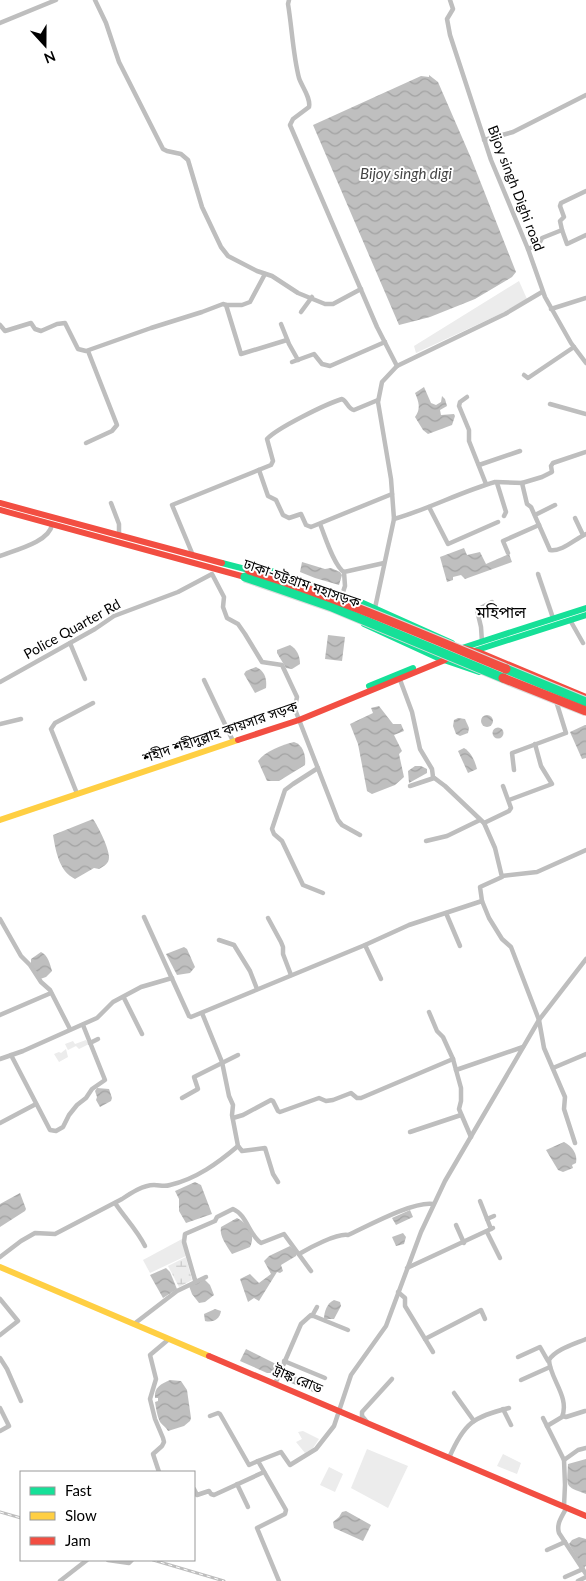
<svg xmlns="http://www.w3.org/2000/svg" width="586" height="1581" viewBox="0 0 586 1581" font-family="Lato,'Noto Sans Bengali',sans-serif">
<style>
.wetland{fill:url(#wetland-marsh)}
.park{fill:#ececec}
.water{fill:url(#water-waves)}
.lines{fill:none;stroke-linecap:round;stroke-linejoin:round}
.street{stroke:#bebebe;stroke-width:4.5}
.fast{stroke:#16e098;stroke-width:6}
.slow{stroke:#ffcf43;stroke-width:6}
.jam{stroke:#f24e42;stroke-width:6}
.rail-casing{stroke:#bebebe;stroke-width:3}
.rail{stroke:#fff;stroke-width:1;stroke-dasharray:4;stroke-linecap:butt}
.fast-bridge-casing{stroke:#dbdbdb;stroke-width:11;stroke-linecap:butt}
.jam-bridge-casing{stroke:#dbdbdb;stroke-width:11;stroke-linecap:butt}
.fast-bridge{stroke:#16e098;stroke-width:9}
.jam-bridge{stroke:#f24e42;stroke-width:9}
.labels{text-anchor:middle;stroke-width:4;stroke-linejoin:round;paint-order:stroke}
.street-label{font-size:14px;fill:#000;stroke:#fff}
.water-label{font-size:15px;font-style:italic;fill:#444;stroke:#fff}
.quarter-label{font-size:16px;fill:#000;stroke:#fff}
</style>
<defs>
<pattern id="wetland-marsh" width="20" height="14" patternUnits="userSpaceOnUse" patternTransform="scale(1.25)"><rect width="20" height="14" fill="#ececec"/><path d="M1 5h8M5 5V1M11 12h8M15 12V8" fill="none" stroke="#c9c9c9"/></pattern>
<pattern id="water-waves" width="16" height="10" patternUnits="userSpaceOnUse" patternTransform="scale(1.25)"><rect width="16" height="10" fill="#bfbfbf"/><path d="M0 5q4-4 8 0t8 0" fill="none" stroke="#a2a2a2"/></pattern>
</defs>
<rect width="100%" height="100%" fill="#fff"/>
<path class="wetland" d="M186,1257L192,1280L179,1287L168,1266Z"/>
<g class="park">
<path d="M519,281L527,299L498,315L416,353L414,346Z"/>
<path d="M86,1040L89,1044L79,1049L76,1046L68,1050L65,1044L73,1041L75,1044Z"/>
<path d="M66,1049L68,1057L59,1062L54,1054L59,1052L61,1053Z"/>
<path d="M182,1239L186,1256L150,1273L143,1260Z"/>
<path d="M303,1431L319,1439L313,1448L305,1453L296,1442L302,1439L298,1432Z"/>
<path d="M367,1449L408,1466L388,1508L351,1488Z"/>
<path d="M503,1454L521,1463L517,1474L497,1466Z"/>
<path d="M329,1467L343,1474L335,1492L320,1485Z"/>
</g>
<g class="water">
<path d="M429,75L438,82L471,158L516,272L512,277L475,299L430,317L399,325L313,125L421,76L429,77Z"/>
<path d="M424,387L431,403L436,405L441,402L442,396L445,399L447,406L440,410L441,415L454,414L455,416L452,425L428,434L423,430L415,417C421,409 419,402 415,393Z"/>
<path d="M464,548L467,555L480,552L486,564L509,554L512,562L465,579L461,575L453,577V580L447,582L440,557Z"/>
<path d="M302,562L325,569L331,568L340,572L342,575L339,585L315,578L300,572Z"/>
<path d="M328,635L345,637L342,661L325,659Z"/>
<path d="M290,645C297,649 300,656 300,664L292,669L286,668L277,653V650Z"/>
<path d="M256,667C265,671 267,679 266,688L255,693L244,674L246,671Z"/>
<path d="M379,706L393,724H401L404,731L394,735L402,751L399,754L404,777L395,785L372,794L367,791L358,744L350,724L373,713L371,708Z"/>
<circle cx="487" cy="721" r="6"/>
<path d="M458,718L465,719L469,728L468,733L460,736L456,734L453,726L454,720Z"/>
<path d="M585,725H586V758L582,759L570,732Z"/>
<circle cx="498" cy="733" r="5.5"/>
<path d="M294,742C304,745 306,757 305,765L279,781H267L258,761C265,751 282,745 294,742Z"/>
<path d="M464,748C471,752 475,761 477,769L468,773L458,751Z"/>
<path d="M415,766H421L427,769V773L409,783L408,771Z"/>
<path d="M93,819C98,826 109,848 109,857C109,864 104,866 99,869L94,868L75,879C59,871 56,852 53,835Z"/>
<path d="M184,947L187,949L195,967L190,973L177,975L166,954Z"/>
<path d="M41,952C48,955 50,964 52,971L46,977L40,979L31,964V959Z"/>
<path d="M97,1088L109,1089L112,1098L111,1101L100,1107L96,1100L97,1097L95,1091Z"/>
<path d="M564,1142C572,1146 578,1154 576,1163L572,1165L573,1168L563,1172L558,1170L546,1150Z"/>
<path d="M195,1182L201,1185L212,1214L186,1223L179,1211V1199L175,1191Z"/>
<path d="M20,1193L26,1209L25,1211L0,1227V1204Z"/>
<path d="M410,1210L413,1217L396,1225L392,1218Z"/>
<path d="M237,1218C249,1224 256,1236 250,1247L232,1254C227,1246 219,1236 221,1227Z"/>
<path d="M403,1233L406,1237L404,1244L396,1246L392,1237Z"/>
<path d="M290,1246L297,1253L296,1256L281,1265L283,1271L280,1273L277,1272L259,1301L254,1298L248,1302L240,1279L250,1274L259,1283L271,1274L264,1261L269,1256Z"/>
<path d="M166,1268L170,1272L177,1289L163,1298L150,1275Z"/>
<path d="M204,1279L210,1285L214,1295L205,1302L199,1303L192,1294L189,1286Z"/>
<path d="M334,1300L340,1302L341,1306L334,1319H324C324,1312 327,1303 334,1300Z"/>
<path d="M215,1309L221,1311C220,1319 213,1323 205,1321L204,1314Z"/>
<path d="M246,1349L278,1365L274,1373H267L240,1361Z"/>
<path d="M287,1373L322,1387L318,1394L284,1380Z"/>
<path d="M170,1380L181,1381L187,1390L191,1418L190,1421L184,1426L168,1431C166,1427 163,1426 160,1422C157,1416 156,1408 155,1402L158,1401V1398H155C154,1387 161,1384 170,1380Z"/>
<path d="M586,1459V1494C564,1486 567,1487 568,1464Z"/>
<path d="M346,1511L371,1525L363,1541L334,1528L333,1522L339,1517L342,1512Z"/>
<path d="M579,1537L586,1539V1566L583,1568L569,1544L572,1540Z"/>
</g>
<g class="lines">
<g class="street">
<path d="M95,0L106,23L119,62L163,149L167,151L181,154L188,160L202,207L221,247L228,256L257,271L272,276L298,293L325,304H333L361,289"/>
<path d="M289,0L288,4C292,28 293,55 299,78C302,87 311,98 309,107L293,119L290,125L377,327L397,366"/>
<path d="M450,0L453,9L447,19L450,35L491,160L528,249L545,297L571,343L586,363"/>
<path d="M0,23L56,0"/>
<path d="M484,140L513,132L586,95"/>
<path d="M562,230L560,221L564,217L560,206L561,203L586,191"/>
<path d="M528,249L539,244L542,238L562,230L567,244L586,235"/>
<path d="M226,305H242L250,302L265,274"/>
<path d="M551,309L586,298"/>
<path d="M301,312L312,297"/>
<path d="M281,324L289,344L298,360"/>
<path d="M0,325L5,331L31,323L35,329L41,331L57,324L65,323L78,349L86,351L151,328L202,312L223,304L226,305L241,354L287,340"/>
<path d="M292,362L314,354L322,364L330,366L385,342"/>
<path d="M524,375L528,378L574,347"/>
<path d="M467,397L460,402L459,406L469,430V441L486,484"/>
<path d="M550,404L586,414"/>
<path d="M86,443L112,431L117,425L88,351"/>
<path d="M586,452L553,463L551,466L552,472L542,477L522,483L527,504L531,507L550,550C562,552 575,539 586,534"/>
<path d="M479,465L520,451"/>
<path d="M259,470L268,496L276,500L283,515L289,518L301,514L306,525L311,527L392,494"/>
<path d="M496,482L523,483"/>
<path d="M111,503L119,524V534"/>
<path d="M429,507L448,544L498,522"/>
<path d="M535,515L555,505"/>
<path d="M575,518L583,535"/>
<path d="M394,519C429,509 460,492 495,482L497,483L506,512L504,516"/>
<path d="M320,524C325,536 334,566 344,572"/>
<path d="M192,553L172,505L271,465L273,461L267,439C277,428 326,404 342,399C347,401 348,409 354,410L378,400"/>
<path d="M508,553L503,541L539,525"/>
<path d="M0,556C15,550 49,542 52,525"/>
<path d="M538,574L553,618"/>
<path d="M342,595L345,586L344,572L384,563"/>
<path d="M375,608L394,519L391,479L378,402L382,382L397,366L505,314L542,292"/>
<path d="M570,620L583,643"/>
<path d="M482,642L481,627L477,610L492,602"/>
<path d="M70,643L85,679"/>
<path d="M399,677L412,712L420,749L432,769L433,777L445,786L484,823L495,848L502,877L480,887L482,901L489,918L502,939L511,947L539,1020L544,1048L565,1097L564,1109L575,1143"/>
<path d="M204,680L232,739"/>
<path d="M0,682L95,629L114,616L178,592L212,574L224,597L223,607L227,618L238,624L245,634L262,662L282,665L297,697L295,707L296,712L338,820L342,825L360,835"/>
<path d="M0,724L21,719"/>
<path d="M318,768L293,784L285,790L272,829L274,834L282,841L303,885L323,893"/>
<path d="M514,770L512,753L566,733L557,704"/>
<path d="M410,786L434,778"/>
<path d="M76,791L51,729L55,723L93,703"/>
<path d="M509,800L552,784L541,766L535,744"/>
<path d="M484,823L509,811L511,808L503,786"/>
<path d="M426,841L447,836L480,820"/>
<path d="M502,876L537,872L586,850"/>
<path d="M446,913L460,946"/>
<path d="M144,917L189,1016L191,1017L365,945L409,925L482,901"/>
<path d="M268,918L281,942L283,947V954L291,975"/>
<path d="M0,919L21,956L30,965L41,982L50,990L70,1029"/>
<path d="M219,940L234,945L250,971L257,989"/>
<path d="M365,945L381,979"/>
<path d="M124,998L142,1034"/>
<path d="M429,1012L437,1031L443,1037L453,1059L461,1088V1101L459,1109L471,1137"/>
<path d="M202,1013L222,1062L229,1096L233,1105L232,1115L238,1146L242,1151L265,1148L273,1174L278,1182"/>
<path d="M0,1015L51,993"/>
<path d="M90,1043L98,1039"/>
<path d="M11,1055L50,1130L56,1131L63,1127L69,1115L77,1105L86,1098L92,1089L105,1080L83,1025"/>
<path d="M0,1059L23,1051L97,1018L113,1002L141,987L172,978"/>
<path d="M553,1068L586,1054"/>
<path d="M456,1070L523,1047"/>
<path d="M182,1098L198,1089L194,1077L238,1055"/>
<path d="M233,1118L243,1115L271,1100L273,1101L278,1111L280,1112L319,1098L326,1101L333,1100L351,1093L357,1098H361L453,1059"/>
<path d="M0,1123L36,1104"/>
<path d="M410,1132L461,1115"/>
<path d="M480,1201L491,1229"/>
<path d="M115,1203C125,1218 137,1230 145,1246"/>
<path d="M487,1219L494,1216"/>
<path d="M456,1225L464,1243"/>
<path d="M487,1232L500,1258"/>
<path d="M299,1254C309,1248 337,1233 348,1235C368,1226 413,1201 433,1204"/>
<path d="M0,1257L21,1241L35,1233L55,1234L122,1199C131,1193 143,1185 154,1185C160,1185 164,1187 170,1185C196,1179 218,1163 238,1146"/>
<path d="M407,1268L493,1228"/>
<path d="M195,1280L184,1242L185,1234L215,1221L217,1217L233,1209C247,1215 249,1235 261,1243L284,1234L311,1271"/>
<path d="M398,1292L405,1298V1306L433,1352"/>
<path d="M0,1299L18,1321L0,1335"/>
<path d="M312,1316L317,1307"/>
<path d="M134,1324L177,1291L206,1277"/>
<path d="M425,1339L481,1310L485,1319"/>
<path d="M518,1357L540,1347L548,1361"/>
<path d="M0,1358L7,1369L21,1401"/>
<path d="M284,1361L325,1378"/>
<path d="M521,1380L550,1367"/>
<path d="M275,1384L301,1324L311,1315L348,1330"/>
<path d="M454,1393L474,1421"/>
<path d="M0,1408L9,1426L0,1431"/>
<path d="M503,1409L511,1425"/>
<path d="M210,1416L218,1413L220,1414L249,1465L258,1461"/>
<path d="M563,1416L566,1417L585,1411"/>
<path d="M543,1418L564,1460L565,1485L564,1506"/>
<path d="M367,1422L362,1416V1412L392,1379"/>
<path d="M547,1426L562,1417C570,1397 550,1379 549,1360C556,1349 575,1344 586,1339"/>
<path d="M449,1458C464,1423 473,1417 509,1408"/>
<path d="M564,1460L578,1450L586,1448"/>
<path d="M159,1472L153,1454L162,1446L164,1442L163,1438L155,1419L150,1399L156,1379L150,1355L169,1339"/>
<path d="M237,1484L248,1507"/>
<path d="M194,1489L197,1495L209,1491L211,1494L214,1495L264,1472"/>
<path d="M567,1507C562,1516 556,1524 559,1533L586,1574"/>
<path d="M547,1550L565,1542"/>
<path d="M108,1560L129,1563L132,1560"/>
<path d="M565,1577L583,1569"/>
<path d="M60,1581L87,1560"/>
<path d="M279,1581L257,1528L285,1514L286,1510L258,1461L281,1452L290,1465L316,1449L334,1426L351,1375L386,1326L421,1232L445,1181L539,1020L586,959"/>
<path d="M578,1581L586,1577"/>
</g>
<g class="fast">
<path d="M222,563L249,570L272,571L294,578L363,603L452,643"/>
<path d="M364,624L438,658L479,672"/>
<path d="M462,648L586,608"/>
<path d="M474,651L586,615"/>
<path d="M369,686L413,668"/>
</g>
<g class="slow">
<path d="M0,820L238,740"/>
<path d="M0,1267L209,1356"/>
</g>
<g class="jam">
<path d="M0,503L222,563"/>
<path d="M0,510L245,577L250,580"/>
<path d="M463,648L481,653L586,697"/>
<path d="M238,740L299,720L445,660"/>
<path d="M209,1356L586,1516"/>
</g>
<g class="rail-casing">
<g id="rail">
<path d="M0,1512L21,1518"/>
<path d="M153,1560L224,1581"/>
</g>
</g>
<use href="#rail" class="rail"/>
<g class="fast-bridge-casing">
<g id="fast-bridge">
<path d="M245,577L332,607L503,678"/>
<path d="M506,669L586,702"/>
</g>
</g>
<g class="jam-bridge-casing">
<g id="jam-bridge">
<path d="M249,570C337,597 421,634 506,669"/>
<path d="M503,678L586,711"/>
</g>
</g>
<use href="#fast-bridge" class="fast-bridge"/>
<use href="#jam-bridge" class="jam-bridge"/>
</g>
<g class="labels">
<g class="street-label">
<text transform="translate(516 188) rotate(69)" y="5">Bijoy singh Dighi road</text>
<text transform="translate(302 583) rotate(19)" y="5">ঢাকা-চট্টগ্রাম মহাসড়ক</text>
<text transform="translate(72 629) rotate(-29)" y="5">Police Quarter Rd</text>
<text transform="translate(220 732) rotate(-19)" y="5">শহীদ শহীদুল্লাহ কায়সার সড়ক</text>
<text transform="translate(298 1379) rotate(23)" y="5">ট্রাঙ্ক রোড</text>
</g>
<g class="water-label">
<text x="406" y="179">Bijoy singh digi</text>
</g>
<g class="quarter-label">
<text x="501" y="618">মহিপাল</text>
</g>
</g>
<rect x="20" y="1471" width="175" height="90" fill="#ffffff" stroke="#999999"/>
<rect x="30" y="1487" width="25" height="8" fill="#16e098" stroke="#999999"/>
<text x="65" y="1496" font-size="15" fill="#000000">Fast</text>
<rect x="30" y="1512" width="25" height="8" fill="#ffcf43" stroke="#999999"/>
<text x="65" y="1521" font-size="15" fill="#000000">Slow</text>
<rect x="30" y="1537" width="25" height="8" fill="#f24e42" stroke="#999999"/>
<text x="65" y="1546" font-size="15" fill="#000000">Jam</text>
<g transform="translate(45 45) rotate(159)" stroke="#ffffff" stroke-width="4" paint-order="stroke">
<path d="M0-4L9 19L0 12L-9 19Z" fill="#000000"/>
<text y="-8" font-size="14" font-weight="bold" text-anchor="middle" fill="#000000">N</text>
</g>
</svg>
